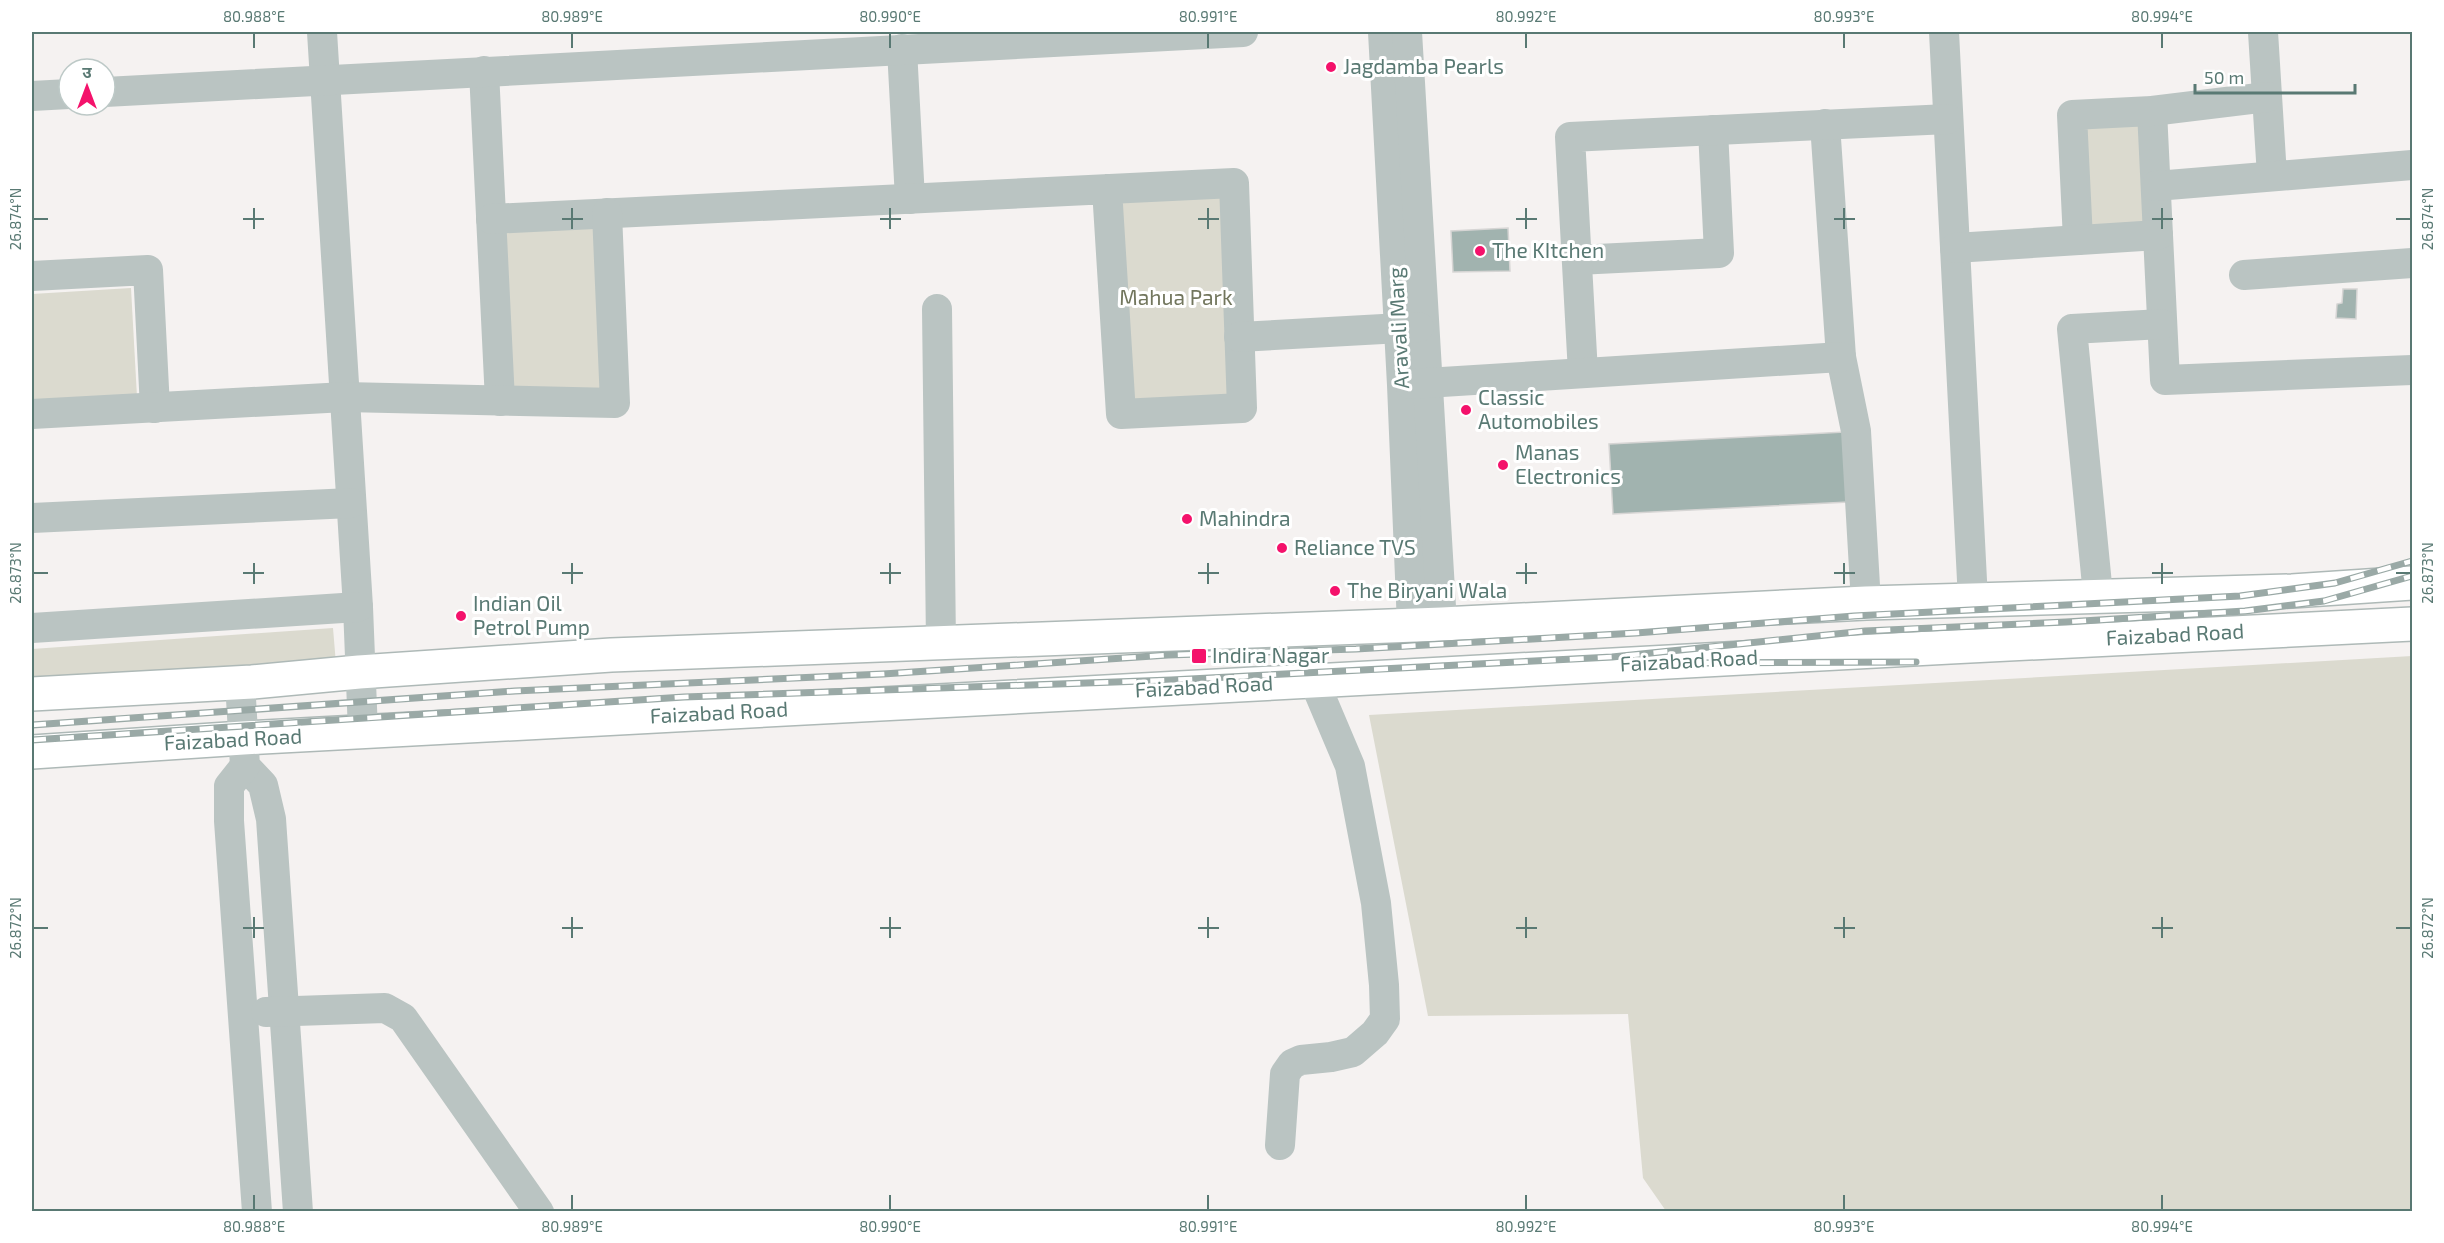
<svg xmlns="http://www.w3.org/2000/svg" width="2444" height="1243" viewBox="0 0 2444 1243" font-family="'Exo 2','Noto Sans Devanagari',sans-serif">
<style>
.green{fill:#dbdacf}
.building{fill:#a1b3af;stroke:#d6d5d4;stroke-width:1.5}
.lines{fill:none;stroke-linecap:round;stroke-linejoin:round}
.major-casing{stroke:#aeb9b7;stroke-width:36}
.minor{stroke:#bac4c2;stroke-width:30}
.major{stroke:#fff;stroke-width:33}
.rail-casing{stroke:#9aa9a6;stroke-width:7}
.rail{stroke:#fff;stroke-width:4.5;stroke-dasharray:14;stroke-linecap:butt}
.ticks{fill:none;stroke:#597973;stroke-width:2}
.poi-dot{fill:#f4126b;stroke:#fff;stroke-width:2}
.labels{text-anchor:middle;stroke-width:6;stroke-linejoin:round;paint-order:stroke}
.poi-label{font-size:21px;fill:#597973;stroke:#fff;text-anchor:start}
.park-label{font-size:21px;fill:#72765d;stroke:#fff}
.street-label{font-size:21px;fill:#597973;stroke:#fff}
.neatline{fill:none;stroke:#597973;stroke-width:2}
.ticks-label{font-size:15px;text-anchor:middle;fill:#597973}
</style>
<rect width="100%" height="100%" fill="#f5f2f1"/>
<g class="green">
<path d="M2147,119L2152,228L2086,231L2081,122Z"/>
<path d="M1222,193L1232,399L1130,404L1120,198Z"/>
<path d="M596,225L604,391H513L506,228Z"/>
<path d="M131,288L137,397L32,403V294Z"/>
<path d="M333,628L337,676L32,698V649Z"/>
<path d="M2412,656V1211H1666L1643,1178L1628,1014L1428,1016L1369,715Z"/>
</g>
<g class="building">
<path d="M1508,228L1510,271L1453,272L1451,231Z"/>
<path d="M2343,289H2357L2356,319L2336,318L2337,304L2342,303Z"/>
<path d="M1845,432L1849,502L1613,514L1609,444Z"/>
</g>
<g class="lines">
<g class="major-casing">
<g id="major">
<path d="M32,694L252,682L359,672L611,655L1442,624L1866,603L2292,591L2412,583"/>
<path d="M32,752L243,738L1950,647L2412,624"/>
</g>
</g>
<g class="minor">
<path d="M322,32L358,607L363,732"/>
<path d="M1383,32L1402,385L1412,625"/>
<path d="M1407,32L1442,624"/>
<path d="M1944,32L1973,600"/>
<path d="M2263,32L2272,176"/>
<path d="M902,49L910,199"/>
<path d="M484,71L500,401"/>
<path d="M105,92L1243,32"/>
<path d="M32,96L69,94"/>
<path d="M2152,111L2165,380L2412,370"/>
<path d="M1825,124L1841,357L1856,431L1866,603"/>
<path d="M2156,186L2412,165"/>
<path d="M491,219C739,207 986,195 1234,183L1242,408L1121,414L1107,189"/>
<path d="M2078,240L2072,115L2152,111L2267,97"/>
<path d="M1955,248L2158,235"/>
<path d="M1577,260L1719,253L1713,130"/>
<path d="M2244,275L2412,263"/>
<path d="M32,276L148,270L155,408"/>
<path d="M937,309L941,644"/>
<path d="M1239,337L1419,327"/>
<path d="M1583,373L1570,137L1948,119"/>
<path d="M1410,384L1841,357"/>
<path d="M32,414L345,397L615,403L607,213"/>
<path d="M32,518L351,503"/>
<path d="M2098,595L2072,329L2162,324"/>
<path d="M32,628L358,607"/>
<path d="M240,682L245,766L263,785L271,819L298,1212"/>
<path d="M245,766L229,786V821L257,1212"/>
<path d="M266,1012L385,1008L403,1018L539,1212"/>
<path d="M1280,1145L1285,1074L1292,1064L1301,1060L1331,1057L1353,1052L1375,1033L1385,1019L1384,985L1376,903L1350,766L1314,681"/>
</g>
<use href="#major" class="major"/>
<g class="rail-casing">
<g id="rail">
<path d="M1648,660L1693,663L1916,662"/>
<path d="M32,725L515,691L883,674L1168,655L1356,649L1636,633L1854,616L2240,596L2335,583L2412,561"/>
<path d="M32,740L684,697L1171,680L1612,657L1865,631L2066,622L2245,611L2324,601L2412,576"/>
</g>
</g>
<use href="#rail" class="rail"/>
</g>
<path class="ticks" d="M254,33V48M572,33V48M890,33V48M1208,33V48M1526,33V48M1844,33V48M2162,33V48M254,208V229M572,208V229M890,208V229M1208,208V229M1526,208V229M1844,208V229M2162,208V229M33,219H48M243,219H264M562,219H583M880,219H901M1198,219H1219M1516,219H1537M1834,219H1855M2152,219H2173M2396,219H2411M254,563V584M572,563V584M890,563V584M1208,563V584M1526,563V584M1844,563V584M2162,563V584M33,573H48M243,573H264M562,573H583M880,573H901M1198,573H1219M1516,573H1537M1834,573H1855M2152,573H2173M2396,573H2411M254,917V938M572,917V938M890,917V938M1208,917V938M1526,917V938M1844,917V938M2162,917V938M33,928H48M243,928H264M562,928H583M880,928H901M1198,928H1219M1516,928H1537M1834,928H1855M2152,928H2173M2396,928H2411M254,1195V1210M572,1195V1210M890,1195V1210M1208,1195V1210M1526,1195V1210M1844,1195V1210M2162,1195V1210"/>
<g class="poi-dot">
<circle cx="1331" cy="67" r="6"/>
<circle cx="1480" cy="251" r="6"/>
<circle cx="1466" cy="410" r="6"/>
<circle cx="1503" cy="465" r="6"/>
<circle cx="1187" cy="519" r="6"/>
<circle cx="1282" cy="548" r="6"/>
<circle cx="1335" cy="591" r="6"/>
<circle cx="461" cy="616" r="6"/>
<rect x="1191" y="648" width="16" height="16" rx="3"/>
</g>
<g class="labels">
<g class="poi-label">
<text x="1343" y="74">Jagdamba Pearls</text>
<text x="1492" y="258">The KItchen</text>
<text x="1478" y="405">Classic<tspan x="1478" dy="24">Automobiles</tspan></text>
<text x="1515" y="460">Manas<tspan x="1515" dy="24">Electronics</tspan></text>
<text x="1199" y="526">Mahindra</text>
<text x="1294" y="555">Reliance TVS</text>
<text x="1347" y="598">The Biryani Wala</text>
<text x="473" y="611">Indian Oil<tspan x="473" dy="24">Petrol Pump</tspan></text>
<text x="1212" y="663">Indira Nagar</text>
</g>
<g class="park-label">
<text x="1176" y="305">Mahua Park</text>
</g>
<g class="street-label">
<text transform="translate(1399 328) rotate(-93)" y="7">Aravali Marg</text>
<text transform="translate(2175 635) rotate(-3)" y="7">Faizabad Road</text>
<text transform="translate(1689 661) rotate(-3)" y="7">Faizabad Road</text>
<text transform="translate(1204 687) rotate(-3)" y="7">Faizabad Road</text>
<text transform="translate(719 713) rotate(-3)" y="7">Faizabad Road</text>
<text transform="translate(233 740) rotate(-3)" y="7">Faizabad Road</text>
</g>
</g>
<rect width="2444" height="1243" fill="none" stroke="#ffffff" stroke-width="66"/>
<g transform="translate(87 87)"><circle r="28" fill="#ffffff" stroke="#bdc9c7" stroke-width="1.5"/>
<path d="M0-4.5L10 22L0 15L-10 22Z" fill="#f4126b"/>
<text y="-9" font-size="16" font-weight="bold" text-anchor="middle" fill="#597973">उ</text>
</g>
<path d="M2195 84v9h160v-9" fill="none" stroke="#597973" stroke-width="3"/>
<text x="2204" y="84" font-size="18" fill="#597973" stroke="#ffffff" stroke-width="4.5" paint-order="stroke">50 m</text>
<rect x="33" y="33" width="2378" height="1177" class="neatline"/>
<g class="ticks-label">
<text x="254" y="22">80.988°E</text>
<text x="572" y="22">80.989°E</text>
<text x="890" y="22">80.990°E</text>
<text x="1208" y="22">80.991°E</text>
<text x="1526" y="22">80.992°E</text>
<text x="1844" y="22">80.993°E</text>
<text x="2162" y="22">80.994°E</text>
<text transform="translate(16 219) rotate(-90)" y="5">26.874°N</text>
<text transform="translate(2428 219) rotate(-90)" y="5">26.874°N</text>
<text transform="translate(16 573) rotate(-90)" y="5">26.873°N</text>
<text transform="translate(2428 573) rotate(-90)" y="5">26.873°N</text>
<text transform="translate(16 928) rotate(-90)" y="5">26.872°N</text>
<text transform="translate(2428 928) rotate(-90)" y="5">26.872°N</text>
<text x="254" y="1232">80.988°E</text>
<text x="572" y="1232">80.989°E</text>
<text x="890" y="1232">80.990°E</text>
<text x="1208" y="1232">80.991°E</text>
<text x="1526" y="1232">80.992°E</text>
<text x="1844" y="1232">80.993°E</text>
<text x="2162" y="1232">80.994°E</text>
</g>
</svg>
